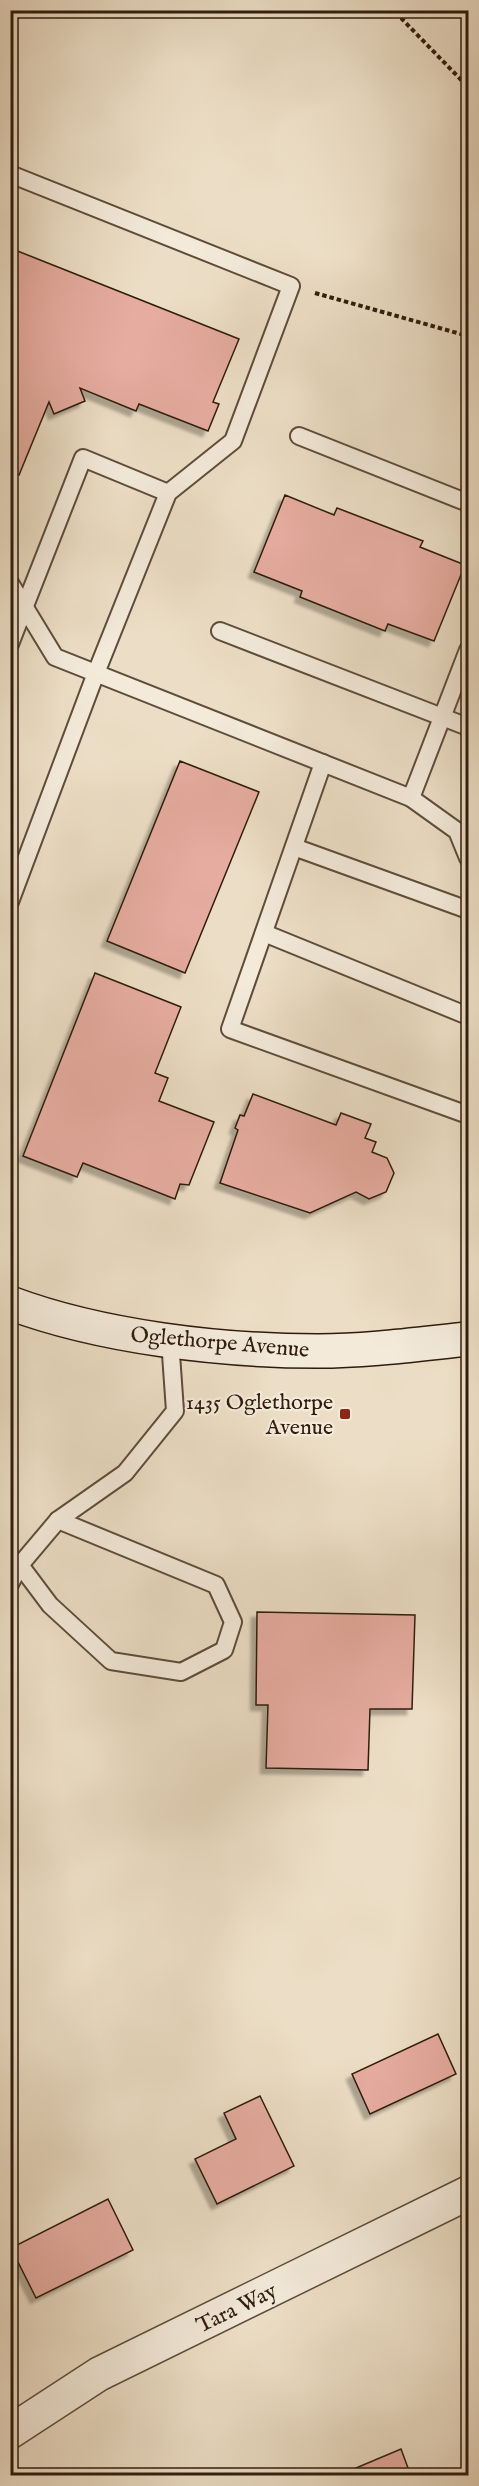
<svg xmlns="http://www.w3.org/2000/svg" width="479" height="2486" viewBox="0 0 479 2486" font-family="'IM FELL English',serif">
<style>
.building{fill:#e6aca0;stroke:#2f1c0c;stroke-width:1.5;filter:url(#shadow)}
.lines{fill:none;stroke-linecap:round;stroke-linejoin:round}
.lane-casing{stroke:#5e4c3a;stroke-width:20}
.street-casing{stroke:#5e4c3a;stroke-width:36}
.secondary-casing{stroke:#2f1c0c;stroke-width:36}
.path{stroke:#2f1c0c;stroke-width:4;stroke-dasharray:4.5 3;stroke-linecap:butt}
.lane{stroke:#f3eada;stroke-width:16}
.street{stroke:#f3eada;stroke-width:33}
.secondary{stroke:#f3eada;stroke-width:33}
.poi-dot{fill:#8f2418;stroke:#f3eada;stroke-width:2}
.labels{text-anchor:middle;stroke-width:4.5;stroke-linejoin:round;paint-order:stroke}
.street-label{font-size:22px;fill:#2f1c0c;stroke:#f3eada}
.poi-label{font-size:22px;fill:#2f1c0c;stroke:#f3eada;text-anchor:end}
</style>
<defs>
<filter id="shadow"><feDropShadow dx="-5.5" dy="5.5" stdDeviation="1.5" flood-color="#0004"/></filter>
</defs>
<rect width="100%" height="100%" fill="#ecdec6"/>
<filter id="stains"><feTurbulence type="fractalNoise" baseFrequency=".00333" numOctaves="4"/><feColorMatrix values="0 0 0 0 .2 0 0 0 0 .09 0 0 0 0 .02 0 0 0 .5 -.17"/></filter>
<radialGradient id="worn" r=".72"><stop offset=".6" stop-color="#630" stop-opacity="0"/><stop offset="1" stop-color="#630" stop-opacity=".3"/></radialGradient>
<g class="building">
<path d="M15,250L239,339L213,402L219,404L208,431L139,404L136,411L80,388L85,401L54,414L49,402L19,475L10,472V261Z"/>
<path d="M285,495L334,515L337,508L423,541L420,547L465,565L434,641L388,624L385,631L300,597L302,591L254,572Z"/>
<path d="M180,761L259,792L185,973L107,941Z"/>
<path d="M95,973L181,1007L155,1073L168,1078L159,1101L214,1122L189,1185L180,1184L175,1199L83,1163L77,1177L23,1156Z"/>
<path d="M253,1094L336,1125L341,1113L371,1124L365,1138L376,1142L372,1152L387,1158L394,1173L386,1192L369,1199L356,1192L310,1213L220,1183L238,1130L235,1128L240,1115L244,1116Z"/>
<path d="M257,1612L415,1615L412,1709H370L368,1770L266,1768L268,1705H256Z"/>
<path d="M438,2034L456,2074L370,2114L352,2074Z"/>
<path d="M260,2096L294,2166L217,2204L195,2159L236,2139L224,2113Z"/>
<path d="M108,2199L133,2250L36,2298L11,2248Z"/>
<path d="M401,2449L411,2476H337Z"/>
</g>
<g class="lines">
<g class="lane-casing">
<g id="lane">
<path d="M10,174L291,286L233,441L168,493L96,673L10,902"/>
<path d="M299,436L468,503"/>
<path d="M10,583L55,657L411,798L468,650"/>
<path d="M220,631L468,727"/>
<path d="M10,644L83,458L168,493"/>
<path d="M323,763L230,1029L468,1115"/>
<path d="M411,798L457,831L468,858"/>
<path d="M294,847L468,910"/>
<path d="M264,933L468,1016"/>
<path d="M20,1565L50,1605L111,1661L181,1672L224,1650L233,1622L216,1585L58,1520"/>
<path d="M10,1584L20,1565L58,1520L125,1473L175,1411L170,1340"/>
</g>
</g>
<g class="street-casing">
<path id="street" d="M10,2432L99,2374L468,2193"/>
</g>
<g class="secondary-casing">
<path id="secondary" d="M10,1303C101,1337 221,1351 318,1351C368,1351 419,1344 468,1339"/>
</g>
<g class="path">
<path d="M402,10V19L468,87"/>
<path d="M315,293L468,336"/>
</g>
<use href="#lane" class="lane"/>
<use href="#street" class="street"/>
<use href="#secondary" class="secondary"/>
</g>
<rect class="poi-dot" x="339" y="1408" width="12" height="12" rx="3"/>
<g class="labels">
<g class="street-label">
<text transform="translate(220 1341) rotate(5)" y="8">Oglethorpe Avenue</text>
<text transform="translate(236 2307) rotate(-26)" y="8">Tara Way</text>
</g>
<g class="poi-label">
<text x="333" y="1409">1435 Oglethorpe<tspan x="333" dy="25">Avenue</tspan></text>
</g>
</g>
<rect width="479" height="2486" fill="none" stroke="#ecdec6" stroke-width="36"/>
<rect x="12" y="12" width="455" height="2462" fill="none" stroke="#2f1c0c" stroke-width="3"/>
<rect x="18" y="18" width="443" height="2450" fill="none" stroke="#2f1c0c" stroke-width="1.5"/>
<rect width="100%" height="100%" filter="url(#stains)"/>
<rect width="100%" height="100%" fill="url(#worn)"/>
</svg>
